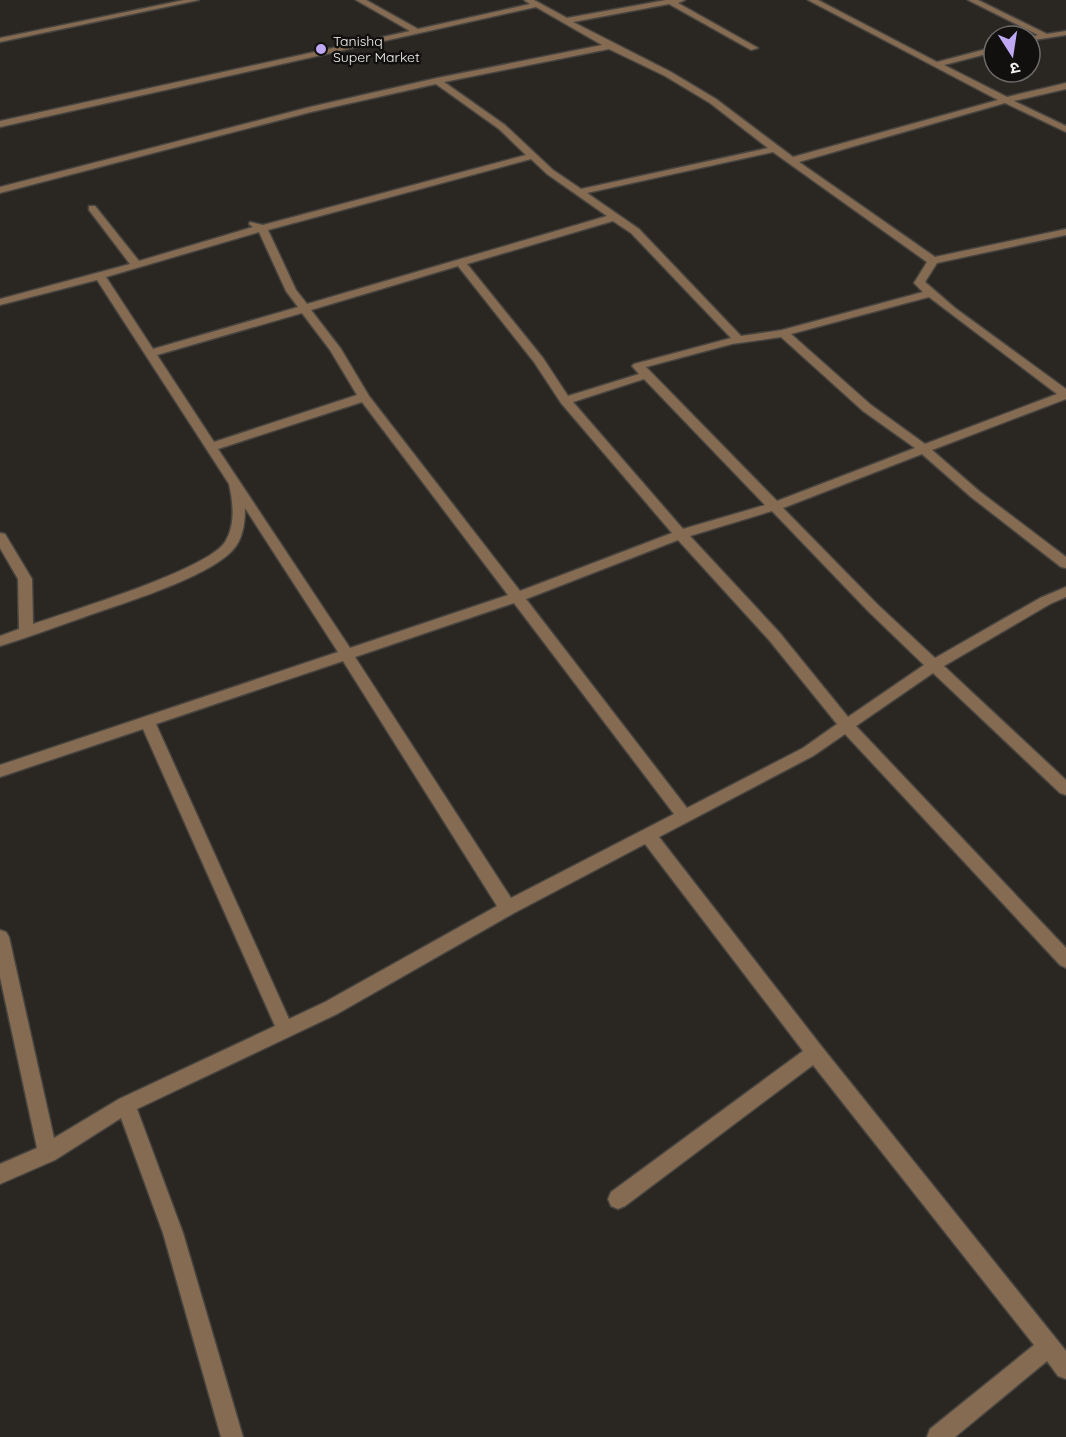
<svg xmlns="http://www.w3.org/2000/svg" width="1066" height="1437" viewBox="0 0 1066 1437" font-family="Quicksand,'Noto Sans Devanagari',sans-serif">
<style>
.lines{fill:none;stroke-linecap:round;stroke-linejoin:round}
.minor-casing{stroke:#474440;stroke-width:3}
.minor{fill:#856b51;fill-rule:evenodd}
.poi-dot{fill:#bfa9f4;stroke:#11100e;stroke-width:2}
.labels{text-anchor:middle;stroke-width:5;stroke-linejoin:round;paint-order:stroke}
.far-poi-label{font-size:14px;fill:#f6f4f2;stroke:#11100e;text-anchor:start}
</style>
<rect width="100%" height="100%" fill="#2a2723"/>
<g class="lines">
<g class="minor-casing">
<g id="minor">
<path d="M184,0H199L0,42V38Z"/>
<path d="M356,0H366L418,29L530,4L524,0H534L567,18L666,0H685L678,3L758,48L751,50L669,4L573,22L671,72L716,99L793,157L998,100L808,0H818L937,62L994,47V52L944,65L1007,97L1066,83V89L1014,101L1066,126V132L1005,103L799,162L935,257L1066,229V235L937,263L925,282L955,308L1066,389V399L932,450L979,491L1066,557V568L1061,567L971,497L922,454L783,508L878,605L935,658L1040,598L1066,587V597L1050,604L944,666L1066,780V795L1060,793L933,673L856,726L1066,948V968L1060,965L845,734L813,756L659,837L822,1047L1066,1351V1379L1058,1376L1047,1361L955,1437H927L930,1429L1034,1345L813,1065L625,1206L618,1209L611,1206L608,1199L611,1192L803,1051L645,844L514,913L337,1014L137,1109L183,1233L243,1437H221L163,1233L121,1118L55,1160L0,1184V1164L37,1148L0,977V930L6,932L9,937L54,1138L119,1099L275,1026L143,729L0,777V765L338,652L245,508C245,523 243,540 232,551C206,578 124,603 87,616C58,626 29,637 0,646V636L19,629L18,579L0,548V533L5,534L32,579L33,624C70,611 207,570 225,542C236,525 233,502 229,484L97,280L0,305V299L130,264L89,210V206H95L139,261L253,227L249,224L250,222L263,225L526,155L499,129L436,84L311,112L0,193V187L310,107L437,78L602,45L536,7L0,127V121L410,31ZM609,49L665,76L710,103L768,148L581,189L553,170L505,125L444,82ZM773,152L927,262L914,283L923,292L782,330L741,336L639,229L587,193ZM531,159L547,174L607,216L307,304L296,290L268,230ZM613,221L631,233L731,338L634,364L632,366L639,374L568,396L543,358L467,264ZM259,232L286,291L298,307L153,349L106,277ZM458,266L534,362L561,403L672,533L520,591L369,396L341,349L311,310ZM929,297L1057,394L925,444L871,405L791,334ZM302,313L330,350L357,395L214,442L157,355ZM781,337L863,411L915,448L777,501L646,367L732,344ZM644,379L765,505L683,529L573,402ZM362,402L508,595L350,648L218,449ZM772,511L868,611L924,665L848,717L779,632L690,536ZM678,540L769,640L837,724L803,748L687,808L526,599ZM514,603L674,814L511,898L355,657ZM343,661L497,906L325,1002L289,1019L156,724Z"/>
<path d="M968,0H978L1047,34L1066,31V35L1034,40V36L1038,35Z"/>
</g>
</g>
<use href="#minor" class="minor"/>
</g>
<circle class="poi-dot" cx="321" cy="49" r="6"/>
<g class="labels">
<g class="far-poi-label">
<text x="333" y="46">Tanishq<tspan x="333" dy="16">Super Market</tspan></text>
</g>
</g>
<g transform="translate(1012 54) rotate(168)"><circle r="28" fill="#11100e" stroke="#6d6b69" stroke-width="1.5"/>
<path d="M0-4.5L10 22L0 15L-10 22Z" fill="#bfa9f4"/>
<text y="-9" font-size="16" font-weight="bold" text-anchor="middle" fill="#f6f4f2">उ</text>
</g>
</svg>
